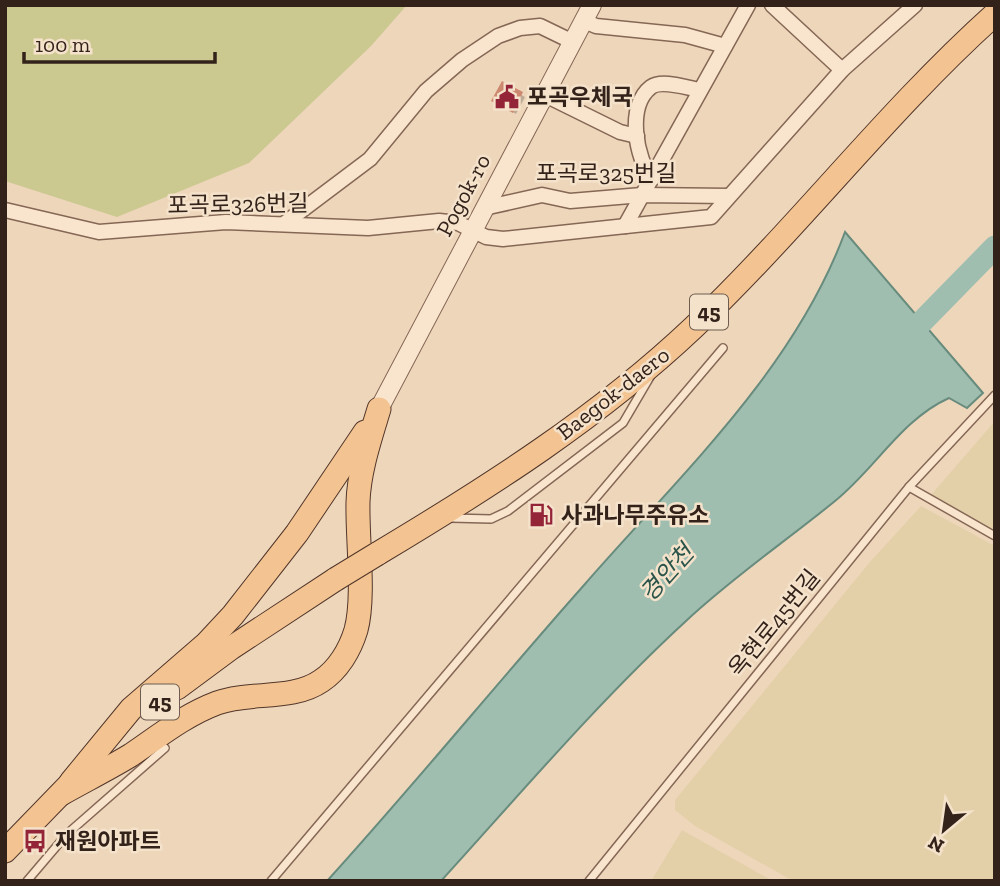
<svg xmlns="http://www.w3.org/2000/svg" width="1000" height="886" viewBox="0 0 1000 886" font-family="'Zilla Slab','Noto Sans KR',serif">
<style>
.farmland{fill:#e3d0a9}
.green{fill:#cbc890}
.water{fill:#9fbeb0;stroke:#678b7d;stroke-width:2}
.shadow{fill:#0003}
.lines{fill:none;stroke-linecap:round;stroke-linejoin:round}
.river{stroke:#9fbeb0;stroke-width:23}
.building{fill:#cd8870}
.service-casing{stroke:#856755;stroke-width:10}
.minor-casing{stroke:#856755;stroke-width:17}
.tertiary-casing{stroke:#856755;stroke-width:20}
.primary-casing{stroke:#52362a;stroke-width:25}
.service{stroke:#f9e5ce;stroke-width:7}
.minor{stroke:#f9e5ce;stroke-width:14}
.tertiary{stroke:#f9e5ce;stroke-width:18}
.primary{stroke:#f3c491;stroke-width:23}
.primary-bridge-casing{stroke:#52362a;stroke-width:25;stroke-linecap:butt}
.primary-bridge{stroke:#f3c491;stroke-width:23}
.labels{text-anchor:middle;stroke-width:5;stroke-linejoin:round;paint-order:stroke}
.shield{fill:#f5e2cb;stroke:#6d5c4f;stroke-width:2}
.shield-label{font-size:21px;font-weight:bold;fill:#33221a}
.poi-label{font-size:23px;font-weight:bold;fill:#33221a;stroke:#f5e2cb;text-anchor:start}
.street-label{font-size:23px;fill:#33221a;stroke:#f5e2cb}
.water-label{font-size:24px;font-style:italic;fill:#29544a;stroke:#f5e2cb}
</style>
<rect width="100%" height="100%" fill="#eed6bb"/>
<g class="farmland">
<path d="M995,421V532L931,495Z"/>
<path d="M921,506L995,546V881H793L695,826L675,810V800L869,563Z"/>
<path d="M682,830L773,881H651Z"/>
</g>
<path class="green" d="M5,5H407L371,46L249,163L117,217L5,181Z"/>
<path class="water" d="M845,232L983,393L967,408L949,398C902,419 875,469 835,501C786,541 733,577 686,621C598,702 521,793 441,881H327C415,784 498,682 585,584C680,475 794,370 845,232Z"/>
<path class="shadow" d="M502,84L525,97L516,114L493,101Z"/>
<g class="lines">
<path class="river" d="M902,342L995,247"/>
</g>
<path class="building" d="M502,81L523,92L513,113L491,101Z"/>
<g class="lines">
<g class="service-casing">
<g id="service">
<path d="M909,487L995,536"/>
<path d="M451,518L491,519L508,511L623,423L650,377"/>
<path d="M27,881L67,834L165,748"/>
<path d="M271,881L723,348"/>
<path d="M589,881L909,487L995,395"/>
</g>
</g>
<g class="minor-casing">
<g id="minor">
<path d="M772,5L842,70"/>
<path d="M584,21L596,26L685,35L725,46"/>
<path d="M545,95L620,132L637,136"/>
<path d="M652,179C636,158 626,106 651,87C662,79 687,88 700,90"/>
<path d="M484,208L542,195L570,201L642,195L729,196"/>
<path d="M5,210L99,232L226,222L368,228L439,221L458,223L486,237L503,239L711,217L842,70L915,5"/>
<path d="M285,223L370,159L426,91L462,60L498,36L520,28L540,26L573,42"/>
<path d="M625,226L748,5"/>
</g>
</g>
<g class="tertiary-casing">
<path id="tertiary" d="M379,409L592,5"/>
</g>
<g class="primary-casing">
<g id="primary">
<path d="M377,554C489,487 599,417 694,327C799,227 887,111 995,14"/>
<path d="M177,688L231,648L336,579"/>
<path d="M71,782L131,709L206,644L233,615L297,533L365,432"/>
<path d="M61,794C84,781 108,769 131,755C159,736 185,715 217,703C250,691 292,701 321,681C338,670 350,650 356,630C365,597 357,538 358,502C359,471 370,439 379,409"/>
<path d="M5,851L71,783"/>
</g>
</g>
<use href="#service" class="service"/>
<use href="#minor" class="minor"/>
<use href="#tertiary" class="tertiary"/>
<use href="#primary" class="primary"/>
<g class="primary-bridge-casing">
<path id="primary-bridge" d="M336,579L377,554"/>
</g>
<use href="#primary-bridge" class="primary-bridge"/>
</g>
<defs>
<g id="civic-bare" transform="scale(1.89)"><path d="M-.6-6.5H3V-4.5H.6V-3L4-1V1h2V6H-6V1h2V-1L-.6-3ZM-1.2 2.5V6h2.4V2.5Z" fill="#942538" stroke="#f5e2cb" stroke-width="2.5" paint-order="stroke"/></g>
<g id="fuel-bare" transform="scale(1.89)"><path d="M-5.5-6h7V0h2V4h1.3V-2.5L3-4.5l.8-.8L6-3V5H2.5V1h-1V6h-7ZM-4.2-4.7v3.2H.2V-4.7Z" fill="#942538" stroke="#f5e2cb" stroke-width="2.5" paint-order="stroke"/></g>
<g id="bus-bare" transform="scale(1.89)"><path d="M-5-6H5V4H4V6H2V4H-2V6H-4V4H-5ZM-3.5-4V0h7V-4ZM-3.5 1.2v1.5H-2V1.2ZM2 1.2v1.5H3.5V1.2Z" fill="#942538" stroke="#f5e2cb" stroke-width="2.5" paint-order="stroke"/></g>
</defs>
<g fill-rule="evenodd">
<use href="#civic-bare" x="507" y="97"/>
<use href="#fuel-bare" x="541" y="515"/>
<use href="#bus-bare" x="35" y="841"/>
</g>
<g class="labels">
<g class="shield">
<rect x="690" y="294.5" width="38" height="35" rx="5"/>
<rect x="141" y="684.5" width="38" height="35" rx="5"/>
</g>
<g class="shield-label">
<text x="709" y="319">45</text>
<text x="160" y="709">45</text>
</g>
<g class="poi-label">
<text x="527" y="105">포곡우체국</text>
<text x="561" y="523">사과나무주유소</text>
<text x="55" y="849">재원아파트</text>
</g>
<g class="street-label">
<text x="606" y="181">포곡로325번길</text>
<text transform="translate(463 195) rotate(-62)" y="8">Pogok-ro</text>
<text transform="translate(238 204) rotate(-1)" y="8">포곡로326번길</text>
<text transform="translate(613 393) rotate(-38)" y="8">Baegok-daero</text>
<text transform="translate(774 623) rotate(-51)" y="8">옥현로45번길</text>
</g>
<g class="water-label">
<text transform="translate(667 573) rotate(-48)" y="8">경안천</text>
</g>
</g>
<rect width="1000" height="886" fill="none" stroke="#33221a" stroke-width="14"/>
<g transform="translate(944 830) rotate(209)" stroke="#f5e2cb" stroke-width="5" paint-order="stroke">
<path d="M0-5L12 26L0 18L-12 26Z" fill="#33221a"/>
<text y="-10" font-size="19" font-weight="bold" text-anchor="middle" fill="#33221a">N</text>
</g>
<path d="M24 52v10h191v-10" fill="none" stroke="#33221a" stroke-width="3.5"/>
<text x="35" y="52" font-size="21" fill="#33221a" stroke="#f5e2cb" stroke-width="5" paint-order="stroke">100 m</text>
</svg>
